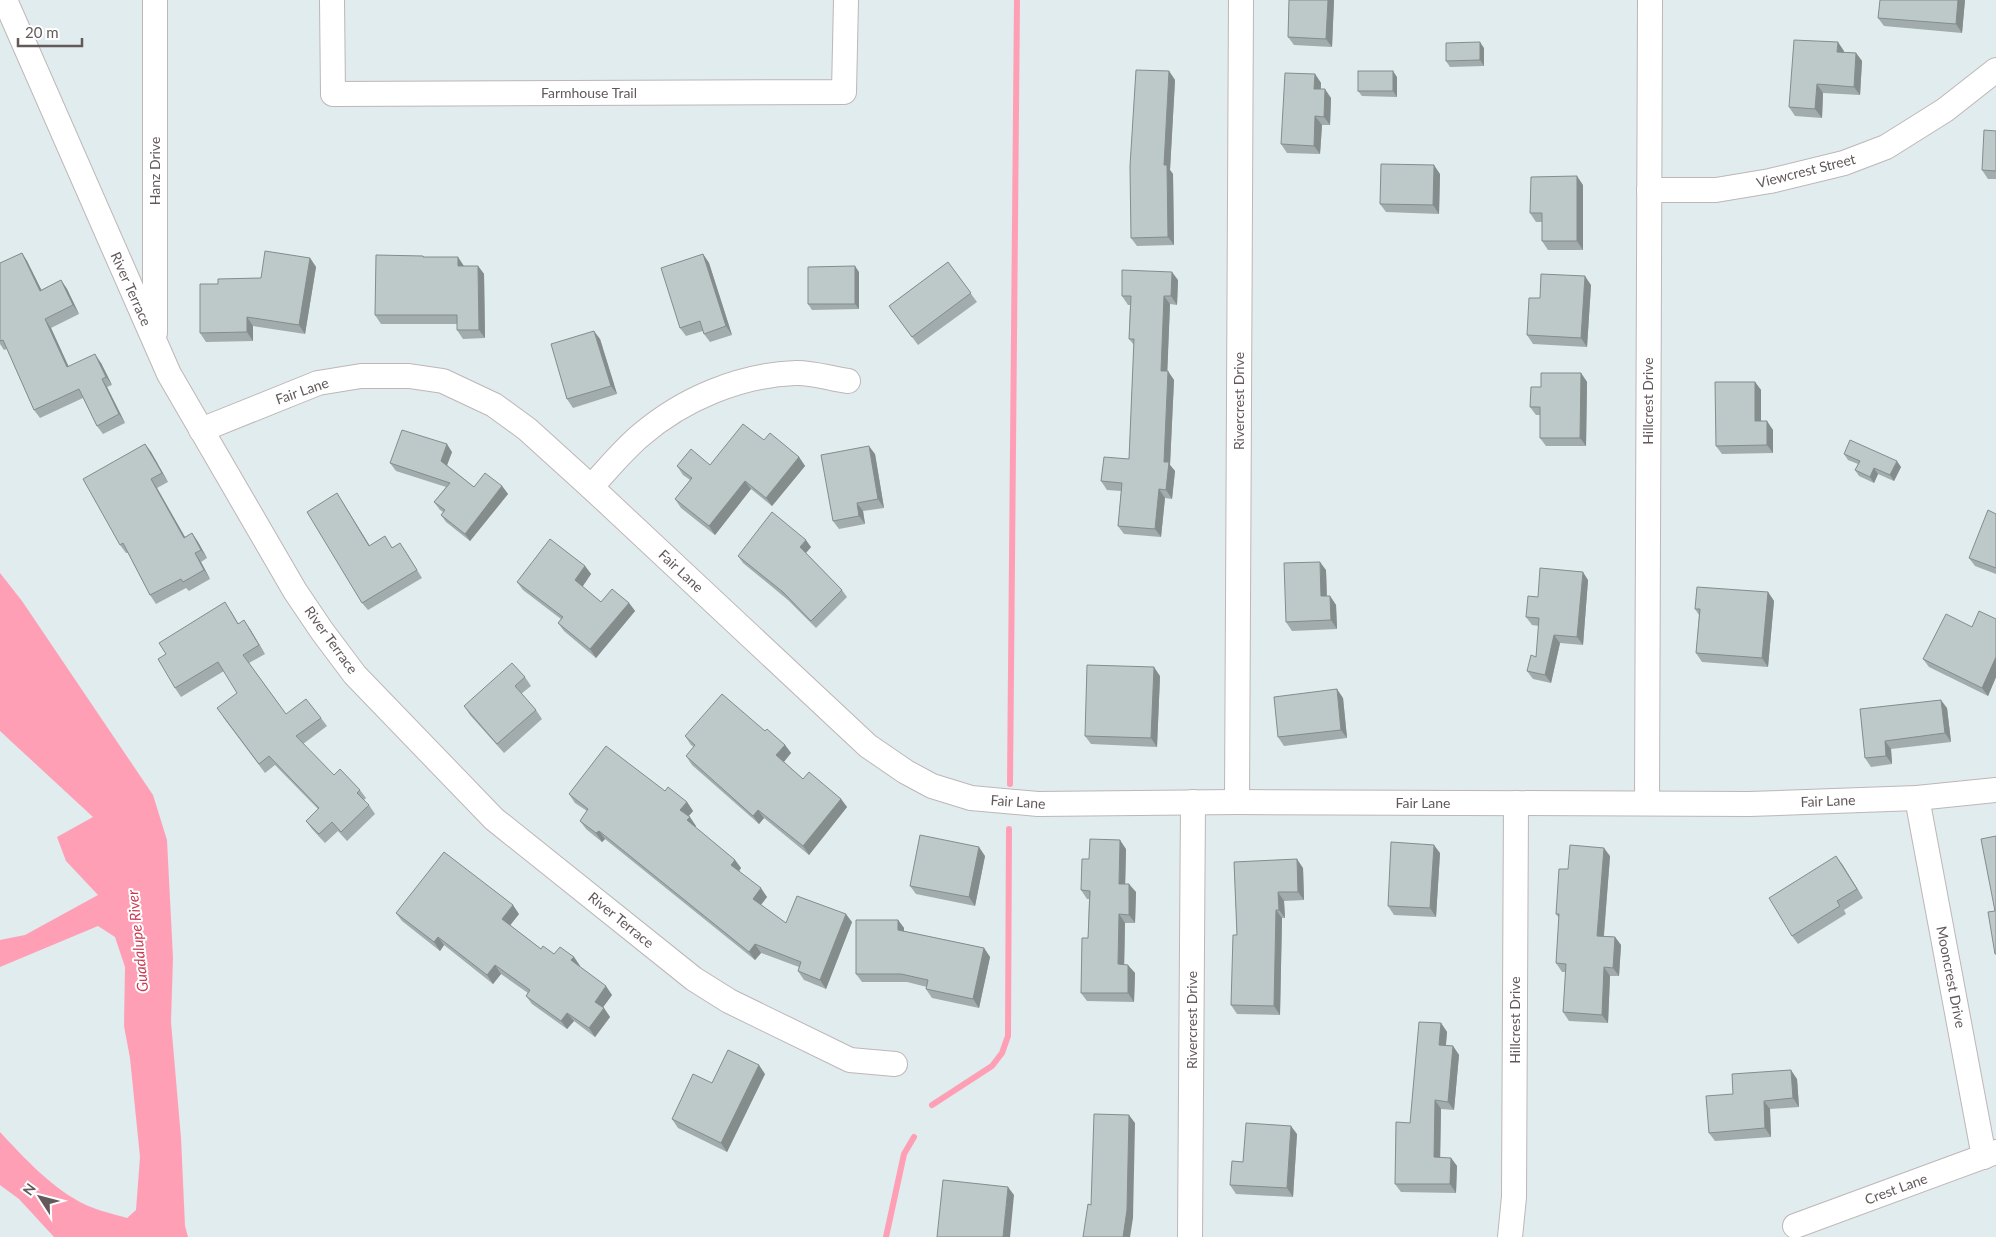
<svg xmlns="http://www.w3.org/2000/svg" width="1996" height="1237" viewBox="0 0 1996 1237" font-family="Lato,sans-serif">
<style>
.water{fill:#ff9fb6}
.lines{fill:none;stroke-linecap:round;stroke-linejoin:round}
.stream{stroke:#ff9fb6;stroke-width:6}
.minor-casing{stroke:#beb6b7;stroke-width:26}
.minor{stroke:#fff;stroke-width:24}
.wall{fill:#a3acac}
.shaded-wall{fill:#848c8c}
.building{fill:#bdc8c8;stroke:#848c8c}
.labels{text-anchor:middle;stroke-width:4;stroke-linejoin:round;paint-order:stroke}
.street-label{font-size:14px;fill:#63595a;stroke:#fff}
.water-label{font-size:15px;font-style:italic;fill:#ca3952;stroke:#fff}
</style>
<rect width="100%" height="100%" fill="#e0eced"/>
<path class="water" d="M0,573L22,601L153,795L167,840L173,958L171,1022L181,1138L185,1226L188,1237H54L19,1199L0,1185V1132C24,1158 54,1190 86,1205C99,1211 114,1214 127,1218L136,1210L140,1157L130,1058L124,1026L125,967L115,937L98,926L0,967V940L25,935L98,895L66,861L57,837L93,817L0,731Z"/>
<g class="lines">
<g class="stream">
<path d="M1010,784L1017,0"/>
<path d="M932,1105L992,1066L1002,1053L1008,1036L1009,829"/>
<path d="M886,1237L904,1154L914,1137"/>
</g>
<g class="minor-casing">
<g id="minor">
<path d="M5,0L169,374L295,591L322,631L355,675L494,819L694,979L729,1001L850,1060L895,1064"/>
<path d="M332,0L333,94L844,92L846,0"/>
<path d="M1649,190H1716L1770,181L1844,163L1886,147L1945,110L1996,70"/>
<path d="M155,333V0"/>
<path d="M201,430L318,383L361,376H409L443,381L494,405L527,429L591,487L868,746L906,772L932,786L971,798L1038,804L1237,802L1749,804L1917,798L1996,790"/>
<path d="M591,487C607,470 623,450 641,435C683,399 740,375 795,373C812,372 831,379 848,381"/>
<path d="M1917,798L1984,1157"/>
<path d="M1237,802L1241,0"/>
<path d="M1647,803L1650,0"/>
<path d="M1795,1226L1996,1152"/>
<path d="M1190,1237L1193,802"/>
<path d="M1510,1237L1514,1197L1516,803"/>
</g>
</g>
<use href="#minor" class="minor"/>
</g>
<g class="wall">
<path d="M1289,0H1334L1332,47L1294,45L1288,37Z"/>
<path d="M1880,0H1965L1962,33L1884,26L1878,18Z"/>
<path d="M1484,48V66L1450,67L1446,61Z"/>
<path d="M1844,51V52L1856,53L1862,61L1860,95L1823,93L1822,118L1795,116L1789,107Z"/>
<path d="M1169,71L1175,80L1170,170L1173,174L1174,245L1137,246L1131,238Z"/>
<path d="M1315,74L1321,83V89L1331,98L1330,125H1322L1320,154L1287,153L1281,144Z"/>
<path d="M1397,77V97L1362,96L1358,91Z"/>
<path d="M1996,131V179H1988L1982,170Z"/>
<path d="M1440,174L1439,214L1386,212L1380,204Z"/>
<path d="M1583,185V250H1548L1542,241V222H1536L1530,213Z"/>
<path d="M22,253L27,261L41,290L61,280L67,289L79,314L51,328L68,366L101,363L112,385L107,387L125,423L103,434L97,426L83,398L40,418L34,410L7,349L4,350L0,344V263Z"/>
<path d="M703,254L709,263L732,335L710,342L704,334L703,331L686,336L680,328Z"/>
<path d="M423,256L424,257L464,266H478L484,274L485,338L463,339L457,330V324H381L375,315Z"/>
<path d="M310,258L316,267L305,334L253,326V341L206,342L200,333L218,284L261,278Z"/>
<path d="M948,262L977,302L918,345L889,306Z"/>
<path d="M859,272V309L812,310L808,304Z"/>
<path d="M1178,280L1177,305L1170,304L1167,371L1174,380L1170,465L1175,471L1172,499L1165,498L1161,537L1124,534L1118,526L1121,491L1107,490L1101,481L1129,459L1134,345L1129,339L1130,305H1128L1122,296Z"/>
<path d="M1591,285L1587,347L1533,344L1527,335L1540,298Z"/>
<path d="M600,339L617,394L573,408L567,399Z"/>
<path d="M1581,373L1587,382L1586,446H1546L1540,438V415H1536L1530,407Z"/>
<path d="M1755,382L1761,390V421L1773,430V453L1722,454L1716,446Z"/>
<path d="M764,440L799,457L805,466L772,506L751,489L715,535L681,508L675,499L690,480L683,475L677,466L710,465Z"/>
<path d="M145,444L151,452L168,482L157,488L185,537L192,533L198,542L207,558L201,562L210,579L189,591L186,588L156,604L150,595L128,553H126L120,545Z"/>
<path d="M452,452L447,465L474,487L502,486L508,494L470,541L446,522L441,515L443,512L440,510L434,502L446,487L396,471L390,463Z"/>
<path d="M875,454L884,508L863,511L865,524L839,529L833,521Z"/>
<path d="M1844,454L1901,467L1894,481L1878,474L1874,483L1859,476L1855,470L1858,464L1848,460Z"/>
<path d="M342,501L370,546L393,547L405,550L422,578L368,610L362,603Z"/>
<path d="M1996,514V574L1975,566L1969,558Z"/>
<path d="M811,547L806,553L842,590L847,597L816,628L788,600L743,563L738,556Z"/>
<path d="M585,566L591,574L582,586L601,602L629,603L635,611L596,658L564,631L558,623L561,619L523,590L517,582Z"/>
<path d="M1326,570L1327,596H1330L1336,605L1337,629L1292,631L1286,622Z"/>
<path d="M1588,580L1583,645L1560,643L1551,683L1533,679L1527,671L1536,657L1539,626L1532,625L1526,617L1538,597Z"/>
<path d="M1768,592L1774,601L1768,667L1702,662L1696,653L1699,615L1695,609Z"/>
<path d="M231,611L238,623L250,629L265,654L249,663L286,714L321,718L327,726L303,744L334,775L360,790L366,798L364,800L369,805L375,814L347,841L338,831L325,843L312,829L306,821L318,809L275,765L265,773L223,717L237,693L224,671L181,697L175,688Z"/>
<path d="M1996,619V677L1988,696L1929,667L1923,659L1972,627Z"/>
<path d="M1160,676L1157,747L1091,744L1085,736Z"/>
<path d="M525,677L531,686L521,694L536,710L542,719L504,753L470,715L464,706Z"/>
<path d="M1343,698L1347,738L1284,746L1278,737Z"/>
<path d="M1947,708L1951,742L1891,749L1892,764L1871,767L1865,758L1860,709Z"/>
<path d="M765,731L785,745L791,753L784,762L803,779L841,799L847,807L809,855L764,818L759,824L692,765L686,756L694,747L691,745L685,736Z"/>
<path d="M665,791L687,802L693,811L688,817L696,826L695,827L735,860L741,868L739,871L767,897L761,905L786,923L852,922L826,989L804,980L798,971L799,967L761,953L755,960L605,839L602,842L586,829L580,821L587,811L575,803L569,794Z"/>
<path d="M1126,849L1125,884L1136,892L1135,923H1125L1124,965L1135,973L1134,1002L1087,1001L1081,993L1088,938L1089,899H1087L1081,890L1089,859Z"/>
<path d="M1440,853L1436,917L1394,915L1388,906Z"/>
<path d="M985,856L975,906L916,894L910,886Z"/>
<path d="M1610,856L1604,936L1615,937L1621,945L1619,976H1610L1608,1023L1569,1021L1563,1012L1566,972H1562L1556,963L1559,918L1556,914L1568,869Z"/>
<path d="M1234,862L1303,868L1304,900L1284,901L1285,918H1282L1280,1015L1237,1014L1231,1005L1237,935Z"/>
<path d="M1842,864L1863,898L1844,910L1846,914L1798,944L1792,936Z"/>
<path d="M396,913L519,914L510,925L541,949L554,954L574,957L580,966H579L612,995L603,1007L610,1017L595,1037L574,1021L567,1029L532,1004L526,996L528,993L501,974L493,984L444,945L440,951L402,921Z"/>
<path d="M898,920L904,928V931L984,948L990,957L979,1008L932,998L926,989L927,987L907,982H862L856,974Z"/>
<path d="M1441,1023L1447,1032L1446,1045L1453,1046L1459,1055L1454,1110L1441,1109L1440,1158H1451L1457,1166L1456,1193L1401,1192L1395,1184L1410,1123Z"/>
<path d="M765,1074L727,1152L678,1128L672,1119L712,1083Z"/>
<path d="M1797,1079L1799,1107L1770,1109L1771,1137L1715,1141L1709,1133L1733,1094Z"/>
<path d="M1297,1134L1293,1197L1236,1194L1230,1185L1243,1162Z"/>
</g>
<g class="shaded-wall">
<path d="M1328,0H1334L1332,47L1326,39Z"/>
<path d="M1958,0H1965L1962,33L1956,24Z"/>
<path d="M1480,42L1484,48V66L1480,60Z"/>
<path d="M1838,42L1844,51L1843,60L1837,52Z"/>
<path d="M1856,53L1862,61L1860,95L1854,87Z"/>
<path d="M1169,71L1175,80L1170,170L1173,174L1174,245L1168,237L1164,165Z"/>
<path d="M1393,71L1397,77V97L1393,91Z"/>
<path d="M1315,74L1321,83L1320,98L1314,89Z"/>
<path d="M1817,84L1823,93L1822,118L1815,109Z"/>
<path d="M1325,89L1331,98L1330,125L1324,117Z"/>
<path d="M1315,116L1322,125L1320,154L1314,146Z"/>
<path d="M1434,165L1440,174L1439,214L1433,205Z"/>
<path d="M1577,176L1583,185V250L1577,241Z"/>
<path d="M22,253L27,261L46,299L40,291Z"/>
<path d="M703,254L709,263L732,335L726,326Z"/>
<path d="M458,257L464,266V275L458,266Z"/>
<path d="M310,258L316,267L305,334L299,325Z"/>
<path d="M478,266L484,274L485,338L479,330Z"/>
<path d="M855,266L859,272V309L855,304Z"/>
<path d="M1172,272L1178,280L1177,305L1171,296Z"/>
<path d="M1585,276L1591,285L1587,347L1581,338Z"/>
<path d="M61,280L67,289L79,314L73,305Z"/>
<path d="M1164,296L1170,304L1167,380L1161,371Z"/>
<path d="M247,317L253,326V341L247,332Z"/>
<path d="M45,319L51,328L73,376L67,367Z"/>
<path d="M594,331L600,339L617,394L611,386Z"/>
<path d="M95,354L101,363L112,385L106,377Z"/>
<path d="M1168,371L1174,380L1170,465L1175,471L1172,499L1166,490L1164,462Z"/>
<path d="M1581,373L1587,382L1586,446L1580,438Z"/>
<path d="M102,379L107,387L125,423L119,414Z"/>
<path d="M1755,382L1761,390V430L1755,421Z"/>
<path d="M1767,421L1773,430V453L1767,445Z"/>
<path d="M145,444L151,452L168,482L162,473Z"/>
<path d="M447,444L452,452L446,468L441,461Z"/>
<path d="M869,446L875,454L884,508L878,499Z"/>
<path d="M799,457L805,466L772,506L766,498Z"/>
<path d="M1897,461L1901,467L1894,481L1890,475Z"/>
<path d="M1874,468L1878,474L1874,483L1870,477Z"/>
<path d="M151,479L157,488L190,546L184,538Z"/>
<path d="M745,481L751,489L715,535L709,526Z"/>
<path d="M502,486L508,494L470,541L465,534Z"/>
<path d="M1159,489L1165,498L1161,537L1155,529Z"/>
<path d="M337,493L342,501L374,553L369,546Z"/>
<path d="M857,503L863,511L865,524L859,516Z"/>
<path d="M192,533L198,542L207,558L201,550Z"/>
<path d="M806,540L811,547L805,554L800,547Z"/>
<path d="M195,553L201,562L210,579L204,570Z"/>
<path d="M1320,562L1326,570L1327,605L1321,596Z"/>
<path d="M585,566L591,574L581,589L575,580Z"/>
<path d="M1583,572L1588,580L1583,645L1577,637Z"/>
<path d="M1768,592L1774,601L1768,667L1762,658Z"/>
<path d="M1330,596L1336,605L1337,629L1331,620Z"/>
<path d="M629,603L635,611L596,658L590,649Z"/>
<path d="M244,620L250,629L265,654L259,645Z"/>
<path d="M1554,635L1560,643L1551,683L1545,675Z"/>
<path d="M1996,657V677L1988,696L1982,688Z"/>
<path d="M1154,667L1160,676L1157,747L1151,738Z"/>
<path d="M1337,689L1343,698L1347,738L1341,730Z"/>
<path d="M1941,700L1947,708L1951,742L1945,733Z"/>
<path d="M1885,741L1891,749L1892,764L1886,756Z"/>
<path d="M785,745L791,753L782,764L776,755Z"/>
<path d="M841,799L847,807L809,855L803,846Z"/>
<path d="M687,802L693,811L686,819L680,810Z"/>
<path d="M758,810L764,818L759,824L753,816Z"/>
<path d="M690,817L696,826L693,829L687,820Z"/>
<path d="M599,831L605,839L602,842L596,833Z"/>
<path d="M1120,840L1126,849L1125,892L1119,884Z"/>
<path d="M1434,845L1440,853L1436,917L1430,908Z"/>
<path d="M979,847L985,856L975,906L969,897Z"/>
<path d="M1604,848L1610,856L1603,944L1597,936Z"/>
<path d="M1836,856L1842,864L1863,898L1857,889Z"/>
<path d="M1297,859L1303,868L1304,900L1298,892Z"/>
<path d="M735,860L741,868L737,874L731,865Z"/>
<path d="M1129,884L1136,892L1135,923L1129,915Z"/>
<path d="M761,888L767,897L759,907L753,899Z"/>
<path d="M1278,892L1284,901L1285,918L1279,910Z"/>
<path d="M513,905L519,914L508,928L502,919Z"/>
<path d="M1276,910L1282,918L1280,1015L1274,1006Z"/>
<path d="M846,914L852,922L826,989L820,980Z"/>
<path d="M1119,914L1125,923L1124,973L1118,964Z"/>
<path d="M898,920L904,928V938L898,930Z"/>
<path d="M438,937L444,945L440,951L434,942Z"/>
<path d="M1615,937L1621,945L1619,976L1613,968Z"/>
<path d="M755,944L761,953L755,960L749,952Z"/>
<path d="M984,948L990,957L979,1008L973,999Z"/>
<path d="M574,957L580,966L577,969L571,960Z"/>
<path d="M495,965L501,974L493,984L487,975Z"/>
<path d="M1128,965L1135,973L1134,1002L1128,993Z"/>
<path d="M1604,967L1610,976L1608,1023L1602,1015Z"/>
<path d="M606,986L612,995L601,1010L595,1002Z"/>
<path d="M604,1008L610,1017L595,1037L589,1028Z"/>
<path d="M567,1013L574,1021L567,1029L561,1021Z"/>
<path d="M1441,1023L1447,1032L1445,1053L1439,1045Z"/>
<path d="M1453,1046L1459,1055L1454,1110L1448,1102Z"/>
<path d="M759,1065L765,1074L727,1152L721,1143Z"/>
<path d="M1791,1070L1797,1079L1799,1107L1793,1098Z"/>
<path d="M1435,1100L1441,1109L1440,1166L1434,1157Z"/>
<path d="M1764,1101L1770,1109L1771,1137L1765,1128Z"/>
<path d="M1129,1115L1135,1123L1133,1218L1130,1237H1123Z"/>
<path d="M1291,1126L1297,1134L1293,1197L1287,1188Z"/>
<path d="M1451,1158L1457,1166L1456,1193L1450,1184Z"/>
<path d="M1008,1187L1014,1195L1010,1237H1003Z"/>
</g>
<g class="building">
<path d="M1289,0H1328L1326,39L1288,37Z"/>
<path d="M1880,0H1958L1956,24L1878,18Z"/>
<path d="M1794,40L1838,42L1837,52L1856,53L1854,87L1817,84L1815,109L1789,107Z"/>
<path d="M1480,42V60L1446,61V43Z"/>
<path d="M1136,70L1169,71L1164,165H1167L1168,237L1131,238L1130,166Z"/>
<rect x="1358" y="71" width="35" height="20"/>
<path d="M1285,73L1315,74L1314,89H1325L1324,117L1315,116L1314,146L1281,144Z"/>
<path d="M1984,130L1996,131V171L1982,170Z"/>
<path d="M1381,164L1434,165L1433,205L1380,204Z"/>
<path d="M1577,176V241H1542V213H1530L1531,177Z"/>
<path d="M265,251L310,258L299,325L247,317V332L200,333V284H218V279L261,278Z"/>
<path d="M22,253L40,291L61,280L73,305L45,319L67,367L95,354L106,377L102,379L119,414L97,426L79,389L34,410L3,340L0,341V263Z"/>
<path d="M703,254L726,326L704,334L700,321L680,328L661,268Z"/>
<path d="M376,255L423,256V257H458V266H478L479,330H457V315H375Z"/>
<path d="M948,262L971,293L912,337L889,306Z"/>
<path d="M855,266V304H808V267Z"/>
<path d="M1122,270L1172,272L1171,296H1164L1161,371H1168L1164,462H1169L1166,490L1159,489L1155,529L1118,526L1122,483L1101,481L1104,457L1129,459L1134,339H1129L1131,296H1122Z"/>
<path d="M1541,274L1585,276L1581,338L1527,335L1529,298H1540Z"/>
<path d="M594,331L611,386L567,399L551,344Z"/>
<path d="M1541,373H1581L1580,438H1540V407H1530L1531,387H1541Z"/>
<path d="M1715,382H1755V421H1767V445L1716,446Z"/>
<path d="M743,424L764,440L770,433L799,457L766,498L745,481L709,526L675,499L692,478L677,466L691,449L710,465Z"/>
<path d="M402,430L447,444L441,461L474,487L485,473L502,486L465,534L441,515L445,510L434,502L450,483L390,463Z"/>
<path d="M1850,440L1897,461L1890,475L1874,468L1870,477L1855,470L1860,461L1844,454Z"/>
<path d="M145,444L162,473L151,479L184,538L192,533L201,550L195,553L204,570L183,582L181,579L150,595L123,543L120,545L83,479Z"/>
<path d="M869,446L878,499L857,503L859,516L833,521L821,455Z"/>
<path d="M337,493L369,546L385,536L392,548L400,543L417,570L362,603L307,512Z"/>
<path d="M1988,510L1996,514V568L1969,558Z"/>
<path d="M772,512L806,540L800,547L842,590L811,621L783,592L738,556Z"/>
<path d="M550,539L585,566L575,580L601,602L612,589L629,603L590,649L558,623L563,617L517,582Z"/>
<path d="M1320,562L1321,596H1330L1331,620L1286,622L1284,563Z"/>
<path d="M1540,568L1583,572L1577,637L1554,635L1545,675L1527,671L1531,655L1536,657L1539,618L1526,617L1528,596L1538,597Z"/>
<path d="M1697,587L1768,592L1762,658L1696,653L1700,609H1695Z"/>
<path d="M225,602L238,624L244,620L259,645L243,655L286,714L306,699L321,718L296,736L334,775L340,769L360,790L357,793L369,805L341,832L332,822L319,834L306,821L319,808L269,756L259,764L217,708L237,693L218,662L175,688L158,659L166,654L159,643Z"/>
<path d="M1979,611L1996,619V657L1982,688L1923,659L1946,614L1972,627Z"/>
<path d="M512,663L525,677L515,686L536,710L497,744L464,706Z"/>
<path d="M1087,665L1154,667L1151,738L1085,736Z"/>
<path d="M1337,689L1341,730L1278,737L1274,697Z"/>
<path d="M722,694L765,731L767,729L785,745L776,755L803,779L809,772L841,799L803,846L758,810L753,816L686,756L695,745L685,736Z"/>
<path d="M1941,700L1945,733L1885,741L1886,756L1865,758L1860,709Z"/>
<path d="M606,746L665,791L668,787L687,802L680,810L690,817L687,820L735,860L731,865L761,888L753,899L786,923L797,896L846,914L820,980L798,971L801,962L755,944L749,952L599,831L596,833L580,821L588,809L569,794Z"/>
<path d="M920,835L979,847L969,897L910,886Z"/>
<path d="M1996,836V954H1995L1988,912L1995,911L1981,839Z"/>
<path d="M1090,839L1120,840L1119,884H1129V915L1119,914L1118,964L1128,965V993H1081L1082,938H1088L1090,891L1081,890L1082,859H1089Z"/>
<path d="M1391,842L1434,845L1430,908L1388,906Z"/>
<path d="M1570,845L1604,848L1597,936L1615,937L1613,968L1604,967L1602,1015L1563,1012L1566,964L1556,963L1559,914H1556L1559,869H1568Z"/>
<path d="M444,852L513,905L502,919L541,949L543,946L554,954L560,947L574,957L571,960L606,986L595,1002L604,1008L589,1028L567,1013L561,1021L526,996L530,990L495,965L487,975L438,937L434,942L396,913Z"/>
<path d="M1836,856L1857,889L1837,901L1840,906L1792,936L1769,898Z"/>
<path d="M1297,859L1298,892H1278L1279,910H1276L1274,1006L1231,1005L1233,935H1237L1234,862Z"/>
<path d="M856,920H898V930L984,948L973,999L926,989L928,980L901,974H856Z"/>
<path d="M1419,1022L1441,1023L1439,1045L1453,1046L1448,1102L1435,1100L1434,1157L1451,1158L1450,1184H1395L1396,1122L1410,1123Z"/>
<path d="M728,1050L759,1065L721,1143L672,1119L693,1074L712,1083Z"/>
<path d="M1791,1070L1793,1098L1764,1101L1765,1128L1709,1133L1706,1096L1733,1094L1732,1074Z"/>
<path d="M1094,1114L1129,1115L1127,1210L1123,1237H1083L1088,1204L1091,1205Z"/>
<path d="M1246,1123L1291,1126L1287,1188L1230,1185L1232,1161L1243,1162Z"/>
<path d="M943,1180L1008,1187L1003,1237H937Z"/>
</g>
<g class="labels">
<g class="street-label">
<text x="589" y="98">Farmhouse Trail</text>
<text transform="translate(155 171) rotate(-90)" y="5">Hanz Drive</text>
<text transform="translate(1806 171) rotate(-14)" y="5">Viewcrest Street</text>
<text transform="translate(131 289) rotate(66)" y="5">River Terrace</text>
<text transform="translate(302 391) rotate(-19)" y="5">Fair Lane</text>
<text transform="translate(1239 401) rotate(-90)" y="5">Rivercrest Drive</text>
<text transform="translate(1648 401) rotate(-90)" y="5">Hillcrest Drive</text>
<text transform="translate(681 571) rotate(43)" y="5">Fair Lane</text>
<text transform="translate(331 640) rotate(54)" y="5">River Terrace</text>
<text transform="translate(1828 801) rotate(-2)" y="5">Fair Lane</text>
<text transform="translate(1018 802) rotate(4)" y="5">Fair Lane</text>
<text x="1423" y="808">Fair Lane</text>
<text transform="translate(621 920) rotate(39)" y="5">River Terrace</text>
<text transform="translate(1951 977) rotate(79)" y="5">Mooncrest Drive</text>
<text transform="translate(1192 1020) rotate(-90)" y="5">Rivercrest Drive</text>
<text transform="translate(1515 1020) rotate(-90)" y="5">Hillcrest Drive</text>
<text transform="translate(1896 1189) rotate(-20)" y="5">Crest Lane</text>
</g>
<g class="water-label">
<text transform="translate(138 941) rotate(-96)" y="5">Guadalupe River</text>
</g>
</g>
<g transform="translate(40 1197) rotate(306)" stroke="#ffffff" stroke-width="4" paint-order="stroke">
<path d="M0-4L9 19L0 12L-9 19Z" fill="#63595a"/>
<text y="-8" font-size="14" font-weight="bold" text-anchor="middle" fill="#63595a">N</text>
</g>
<path d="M18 38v8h64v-8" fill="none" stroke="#63595a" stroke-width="2.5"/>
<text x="25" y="38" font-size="15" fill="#63595a" stroke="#ffffff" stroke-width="4" paint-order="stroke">20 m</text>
</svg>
